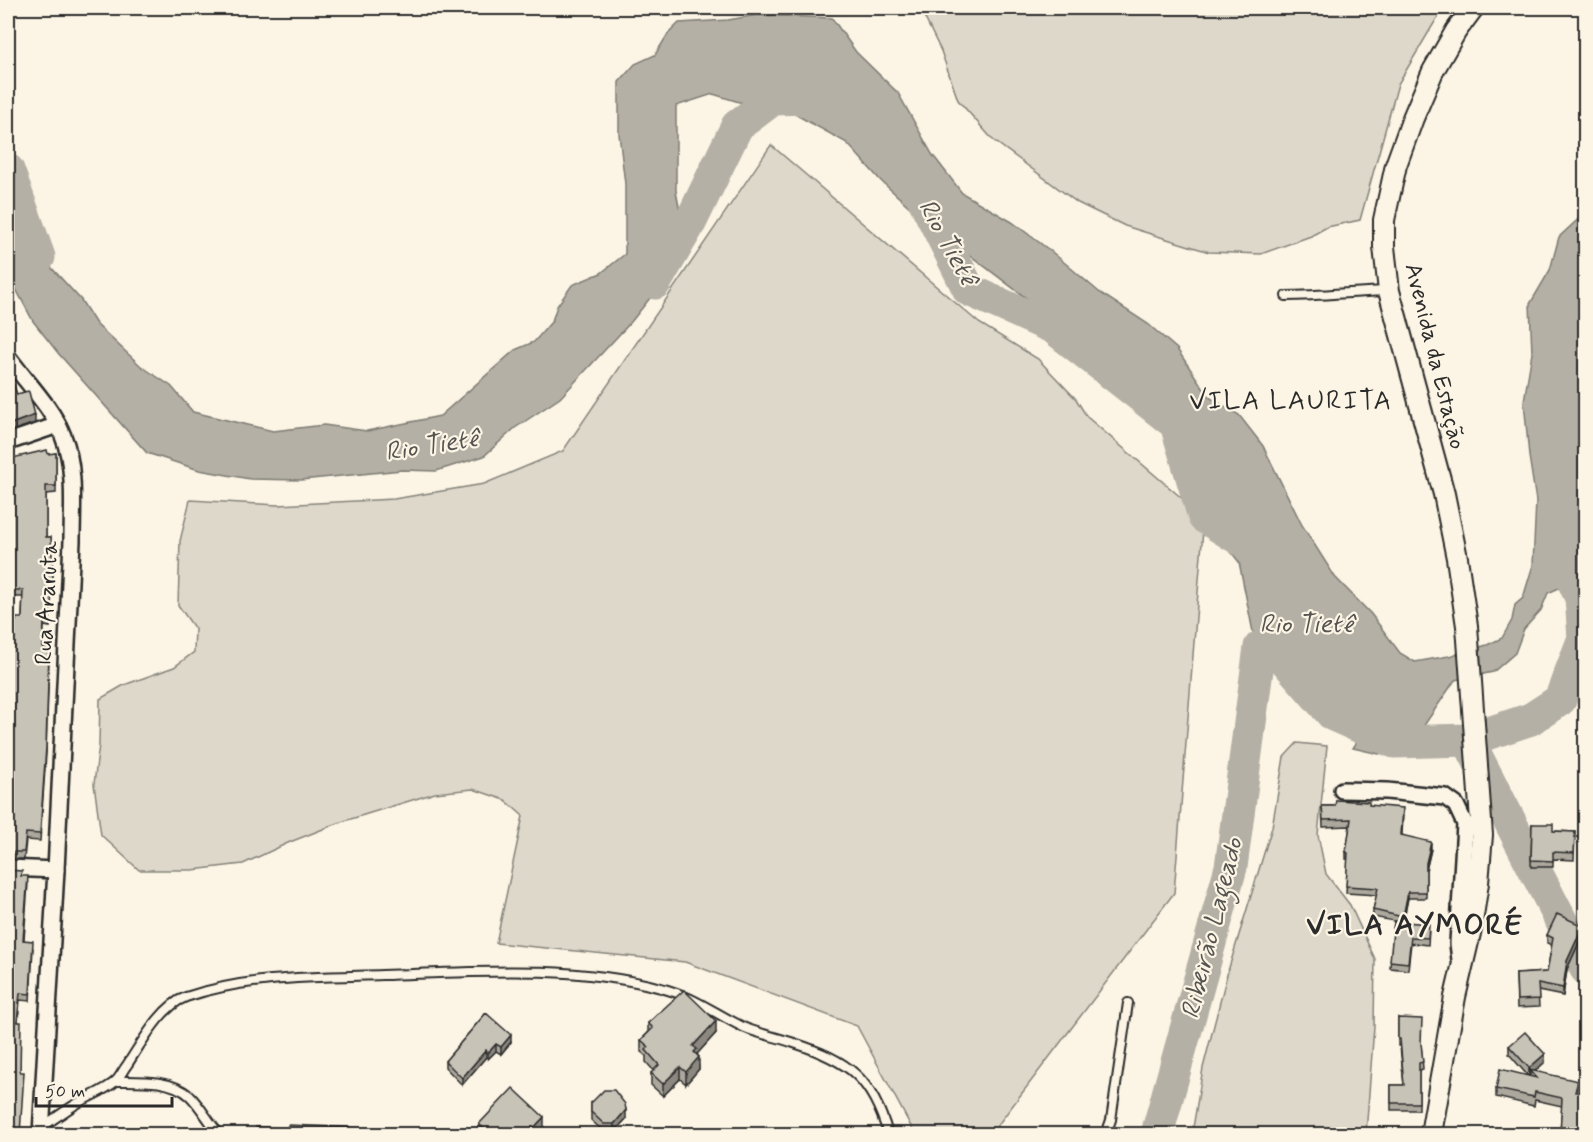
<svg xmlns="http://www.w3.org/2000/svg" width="1593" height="1142" viewBox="0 0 1593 1142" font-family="Mynerve,sans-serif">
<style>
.green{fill:#ded8ca;stroke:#84827a;stroke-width:1.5}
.water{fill:#b4b0a5;stroke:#7d7b74;stroke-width:1.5}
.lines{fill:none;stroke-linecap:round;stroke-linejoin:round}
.river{stroke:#b4b0a5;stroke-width:33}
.service-casing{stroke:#2b2b2b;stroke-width:12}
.minor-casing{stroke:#2b2b2b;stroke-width:20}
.tertiary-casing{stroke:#2b2b2b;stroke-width:24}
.service{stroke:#fcf5e5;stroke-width:8}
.minor{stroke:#fcf5e5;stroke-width:15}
.tertiary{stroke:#fcf5e5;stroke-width:20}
.wall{fill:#aca89d;stroke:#2b2b2b;stroke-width:1.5}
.shaded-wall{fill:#8c8880;stroke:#2b2b2b;stroke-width:1.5}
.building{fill:#c8c3b7;stroke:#2b2b2b;stroke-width:1.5}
.labels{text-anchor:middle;stroke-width:4.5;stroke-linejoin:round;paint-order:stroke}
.street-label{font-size:24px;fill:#2b2b2b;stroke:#fcf5e5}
.water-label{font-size:26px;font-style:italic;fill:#545350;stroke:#fcf5e5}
.quarter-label{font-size:27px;letter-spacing:1.5px;fill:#2b2b2b;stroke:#fcf5e5}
.district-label{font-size:30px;font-weight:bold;letter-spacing:1.5px;fill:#2b2b2b;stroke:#fcf5e5}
</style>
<rect width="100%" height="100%" fill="#fcf5e5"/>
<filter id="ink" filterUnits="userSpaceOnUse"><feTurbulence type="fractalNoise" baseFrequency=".0167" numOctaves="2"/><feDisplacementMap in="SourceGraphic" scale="12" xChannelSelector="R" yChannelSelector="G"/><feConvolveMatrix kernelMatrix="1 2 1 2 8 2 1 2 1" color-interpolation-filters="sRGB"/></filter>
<g filter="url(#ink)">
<g class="green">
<path d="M920,8H1443L1398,84L1360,220L1327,227L1311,236L1261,254L1209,252L1125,226L1078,203L993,140L958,100L941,51Z"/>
<path d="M771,145L979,323L1038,359L1076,399L1087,417L1204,517L1174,893L991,1134H929L914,1132L857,1026L685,962L496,943L523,816L505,800L473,789L435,793L341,822L290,842L243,864L192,870H139L101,835L94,784L99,745L100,699L124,685L174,667L194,652L195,629L178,605L180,541L190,500L278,505L394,499L484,484L563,451Z"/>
<path d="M1297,743L1327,746L1318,835L1326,874L1350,905L1375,959L1374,1026L1366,1134H1192L1203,1068L1228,971L1272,827L1284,757Z"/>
<path d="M1585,792V927L1579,838Z"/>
</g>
<path class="water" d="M757,15L832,18L856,52L898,93L932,154L962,193L1012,222L1052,252L1099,292L1148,324L1177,349L1209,397L1239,415L1263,446L1302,525L1335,577L1371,614L1400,653L1415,662L1449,656L1487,645L1502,638L1512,620L1515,605L1523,598L1533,565L1536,501L1529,456L1524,401L1532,353L1530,304L1550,270L1559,237L1585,213L1586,464L1583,488L1586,510L1585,572L1578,585L1559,588L1548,593L1541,610L1524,629L1515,653L1493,672L1455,680L1425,724L1407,745L1379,754L1353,748L1365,729L1352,711L1322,684L1271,666L1254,637L1239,562L1204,517L1196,461L1156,397L925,221L881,181L847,143L782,107L739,102L713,94L676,106V191L683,228L670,273L631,322L560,398L515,428L484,456L436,471L402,470L301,480L250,479L199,470L147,453L58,353L33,321L8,274V190L29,222L39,254L81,300L96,324L141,366L171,386L193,412L273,431L324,425L367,431L440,416L515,350L534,342L552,321L557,306L572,285L601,273L625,254V184L619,134V82L635,64L655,55L668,34L679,23L728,20Z"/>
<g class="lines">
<g class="river">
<path d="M8,170L39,257"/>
<path d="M919,190L969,290L1054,328L1176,424L1204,517L1241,540"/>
<path d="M655,283L690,223L737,126L773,99L808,98"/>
<path d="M1273,641V646L1333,715L1394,742L1468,740L1531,719L1560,700L1584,638L1581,598L1557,545"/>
<path d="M1468,740L1586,969"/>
<path d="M1157,1134L1231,867L1260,647"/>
</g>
<g class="service-casing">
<g id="service">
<path d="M1286,296C1321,296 1355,292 1389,291"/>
<path d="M116,1081C140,1081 171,1079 190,1096C201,1107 209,1122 219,1134"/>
<path d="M42,1127C54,1119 66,1110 78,1103C90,1096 106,1090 116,1081C120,1077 123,1070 127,1065C141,1044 161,1006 186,997C249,976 317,977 382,975C474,972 571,964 661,988C693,996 714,1013 743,1027C759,1034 777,1037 794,1043C849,1061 872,1078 888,1134"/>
<path d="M1106,1134L1111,1120L1128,1003"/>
</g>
</g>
<g class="minor-casing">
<g id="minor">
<path d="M8,357C26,382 52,407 63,436C76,468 72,507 72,541L56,870L41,1134"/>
<path d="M8,442L58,425"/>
<path d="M1342,790L1387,791L1445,797L1456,805L1465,824L1458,943L1460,960"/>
<path d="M8,868L56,870"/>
</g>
</g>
<g class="tertiary-casing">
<path id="tertiary" d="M1431,1134L1455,997L1471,929L1478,883L1482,835L1467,626L1457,558L1444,494L1389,291L1384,247V220L1396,165L1413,118L1433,71L1456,31L1473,8"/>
</g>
<use href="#service" class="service"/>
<use href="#minor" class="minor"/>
<use href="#tertiary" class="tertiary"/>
</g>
<g class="wall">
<path d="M56,453V493L46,494V537H51L50,627L44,626L43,649L49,656L46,754L40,841L26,840L24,859H8V621H16L22,618L23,597H8V459Z"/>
<path d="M1369,805L1403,815L1402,835L1431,849L1426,870V898H1408L1403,921L1429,930L1428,945L1411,943L1408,970L1390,968L1394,921L1373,917V910L1377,895L1346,893L1348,859H1346V852L1350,826L1323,827L1322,806Z"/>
<path d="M1532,824L1553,831L1575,832L1574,860L1553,859V867H1531Z"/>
<path d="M22,876L28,883L24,940L33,948L30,1001L20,1000L18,1022L20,1072L8,1134Z"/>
<path d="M1583,934L1567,969L1563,996L1538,991L1539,1007L1517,1008L1516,974L1547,972L1552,945L1547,943V935Z"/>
<path d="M486,1013L511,1042L501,1054L496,1051L488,1059L486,1057L462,1085L445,1067V1061Z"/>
<path d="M1398,1018L1421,1044L1423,1069L1419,1070V1110H1391V1085H1404L1400,1046H1398Z"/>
<path d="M648,1023L716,1033L697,1054L699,1069L686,1084L680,1079L663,1096L651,1085V1073L654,1071L646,1062V1056L641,1052V1040L648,1033Z"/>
<path d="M1509,1046L1545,1062L1535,1071L1578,1089V1092L1586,1091V1119L1582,1120L1581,1134H1560L1562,1106L1535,1100L1534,1106L1496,1097V1089L1528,1076L1509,1054Z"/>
<path d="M591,1103L626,1119L614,1132H604L591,1120Z"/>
<path d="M479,1124L544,1129L539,1134H479Z"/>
</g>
<g class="shaded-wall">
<path d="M35,415V423L8,432V425Z"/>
<path d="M1431,842V849L1426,870V863Z"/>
<path d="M1408,892V898L1403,923V917Z"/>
<path d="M1583,926V934L1567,969L1563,996V988L1567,961Z"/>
<path d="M716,1021V1033L697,1054L699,1057V1069L686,1084V1072L693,1046Z"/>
<path d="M511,1035V1042L501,1054V1047Z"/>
<path d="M496,1044V1051L488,1059V1053Z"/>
<path d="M486,1050V1057L462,1085V1078Z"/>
<path d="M1545,1054V1062L1533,1073L1530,1070V1075L1529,1076V1068Z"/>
<path d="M680,1067V1079L663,1096V1084Z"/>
<path d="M626,1110V1119L614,1132V1124Z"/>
<path d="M544,1117V1129L539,1134H528Z"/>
</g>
<g class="building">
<path d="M8,369L17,394L28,391L29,392L35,415L8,425Z"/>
<path d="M47,450L48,454L56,453V486H46V537H51L53,576L50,620L44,619L43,649H49L46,747L40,834L26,833L24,852H8V621H16V618H22L23,590H8V459Z"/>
<path d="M1336,800L1369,802V805L1403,808L1401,835L1431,842L1426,863V892H1408L1403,917L1373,910L1378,888L1346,886L1348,853L1346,852L1351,819L1323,820L1322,806H1335Z"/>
<path d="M1532,824H1553V831L1575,832L1574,853L1553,852V861L1531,860Z"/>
<path d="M8,870L22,871L21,876H28L23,940L33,941L30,994L20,993L17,1022H21L20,1072H24L20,1134H8Z"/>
<path d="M1557,914L1583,926L1567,961L1563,988L1538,983L1539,999L1517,1000L1516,974L1547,972L1553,938L1547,935Z"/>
<path d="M1394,921L1429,924L1428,938L1411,937L1408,963L1390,961Z"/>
<path d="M684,990L716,1021L693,1046L697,1049L694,1052L699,1057L686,1072L680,1067L663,1084L651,1073L659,1065L646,1050L649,1047L641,1040L653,1028L648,1023Z"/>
<path d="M486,1013L511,1035L501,1047L496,1044L488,1053L486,1050L462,1078L445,1061Z"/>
<path d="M1398,1018L1422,1019L1421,1043L1423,1062L1419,1063V1103H1391V1085H1404L1400,1039H1398Z"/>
<path d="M1525,1032L1545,1054L1529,1068L1509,1046Z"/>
<path d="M1500,1069L1537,1078L1530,1070L1578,1081L1575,1092L1586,1091V1111L1582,1112L1580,1134H1560L1562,1098L1535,1092L1534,1097L1496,1089Z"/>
<path d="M513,1088L544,1117L528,1134H490L479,1124Z"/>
<path d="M604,1090H614L625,1104L626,1110L614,1124H604L591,1112V1103Z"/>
<path d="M288,1125L358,1128V1134H256V1127L288,1128Z"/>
<path d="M1378,1130L1409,1134H1378Z"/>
</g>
</g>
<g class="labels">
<g class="street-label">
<text transform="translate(1436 356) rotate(76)" y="8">Avenida da Estação</text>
<text transform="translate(46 603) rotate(-87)" y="8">Rua Araruta</text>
</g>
<g class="water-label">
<text transform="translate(949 242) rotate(61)" y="9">Rio Tietê</text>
<text transform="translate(432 444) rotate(-9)" y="9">Rio Tietê</text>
<text x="1307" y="632">Rio Tietê</text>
<text transform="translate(1211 928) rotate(-76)" y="9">Ribeirão Lageado</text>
</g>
<g class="quarter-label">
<text x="1291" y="409">VILA LAURITA</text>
</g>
<g class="district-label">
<text x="1415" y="934">VILA AYMORÉ</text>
</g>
</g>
<rect width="1593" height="1142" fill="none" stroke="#fcf5e5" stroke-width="30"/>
<rect x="15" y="15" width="1563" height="1112" fill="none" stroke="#2b2b2b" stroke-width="2" filter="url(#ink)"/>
<path d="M36 1097v9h136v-9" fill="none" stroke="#2b2b2b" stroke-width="3"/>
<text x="45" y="1097" font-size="18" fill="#2b2b2b" stroke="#fcf5e5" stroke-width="4.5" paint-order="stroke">50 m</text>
</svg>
